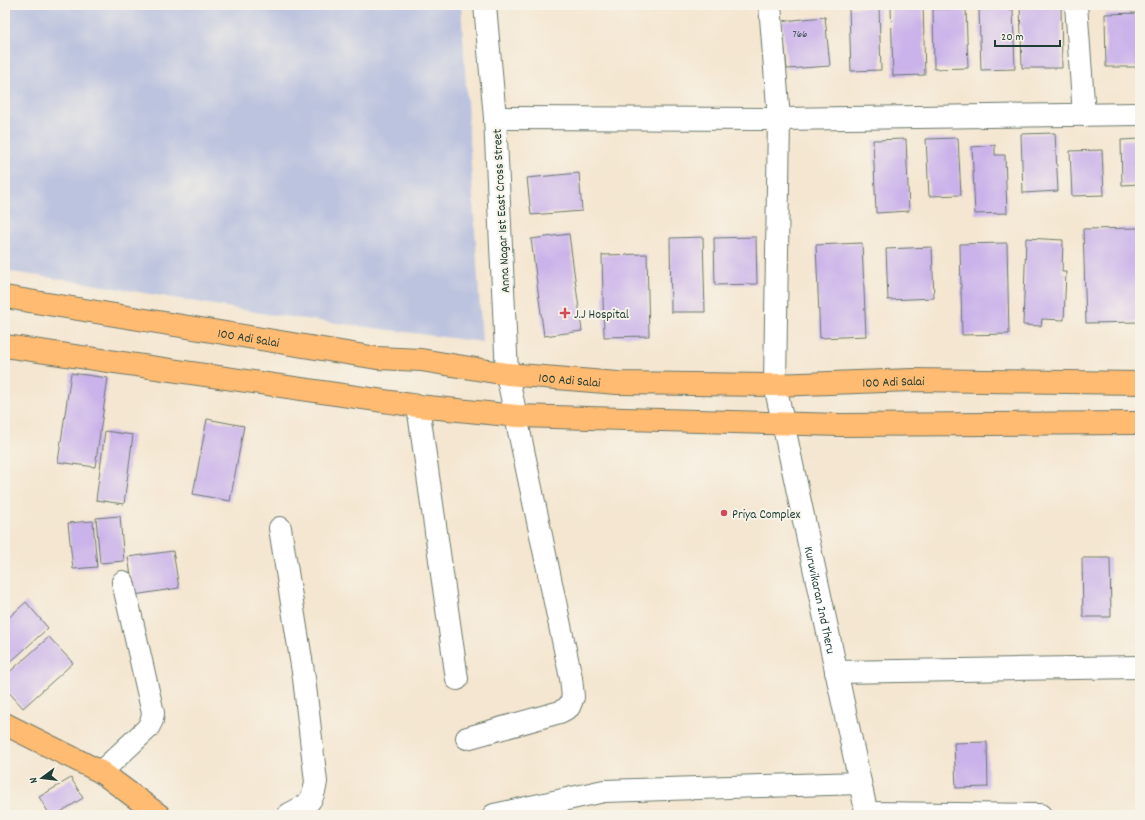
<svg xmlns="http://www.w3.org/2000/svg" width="1145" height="820" viewBox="0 0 1145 820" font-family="Dekko,sans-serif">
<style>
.industrial{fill:#bcc3de}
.building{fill:#cab2ea}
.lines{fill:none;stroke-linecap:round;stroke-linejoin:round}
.minor-casing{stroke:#6a786b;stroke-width:24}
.major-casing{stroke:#6a786b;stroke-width:24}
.minor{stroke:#fff;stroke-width:22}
.major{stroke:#ffbb71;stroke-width:22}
.poi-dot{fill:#d1495b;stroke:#f7f3e8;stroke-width:1.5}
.labels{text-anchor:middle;stroke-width:4;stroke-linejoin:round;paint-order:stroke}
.number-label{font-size:11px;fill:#4a5a62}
.street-label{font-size:13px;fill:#1f3d34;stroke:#f7f3e8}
.poi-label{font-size:13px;fill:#1f3d34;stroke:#f7f3e8;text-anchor:start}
</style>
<rect width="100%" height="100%" fill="#f7f3e8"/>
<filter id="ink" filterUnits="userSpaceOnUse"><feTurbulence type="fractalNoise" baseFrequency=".025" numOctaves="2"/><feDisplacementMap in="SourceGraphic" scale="8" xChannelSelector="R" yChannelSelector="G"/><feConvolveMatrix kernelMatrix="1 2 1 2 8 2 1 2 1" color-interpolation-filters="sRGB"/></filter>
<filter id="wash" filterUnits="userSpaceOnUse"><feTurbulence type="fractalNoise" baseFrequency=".012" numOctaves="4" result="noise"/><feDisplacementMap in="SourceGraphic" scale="16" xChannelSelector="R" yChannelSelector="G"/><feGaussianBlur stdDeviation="0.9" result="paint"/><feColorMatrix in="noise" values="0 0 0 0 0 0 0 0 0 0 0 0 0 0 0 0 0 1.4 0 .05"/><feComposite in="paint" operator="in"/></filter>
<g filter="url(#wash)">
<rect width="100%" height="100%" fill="#f4e6d0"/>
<path class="industrial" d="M5,5H461L482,342L267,314L86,283L5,271Z"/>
<g id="blocks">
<g class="building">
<path d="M923,5L925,75L893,76L891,6Z"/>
<path d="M1020,5H1061L1062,68H1022Z"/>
<path d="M879,7L881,70L851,71L849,8Z"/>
<path d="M933,9H966L968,68L934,69Z"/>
<path d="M1013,9L1015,69L981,70L979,10Z"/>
<path d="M1140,13V67H1106L1105,14Z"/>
<path d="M825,17L830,66L787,69L782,21Z"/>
<path d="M1055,133L1058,191L1023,193L1021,134Z"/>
<path d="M958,138L961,195L929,196L926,139Z"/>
<path d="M906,139L909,211L876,213L873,140Z"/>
<path d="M1140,139V184L1122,185L1121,140Z"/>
<path d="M995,145V155H1005L1007,213L975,214L972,147Z"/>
<path d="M1102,150L1104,195L1072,196L1070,151Z"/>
<path d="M579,173L582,211L531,215L527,178Z"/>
<path d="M1140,228V322L1086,323L1083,229Z"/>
<path d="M569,234L582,331L544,336L531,239Z"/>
<path d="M703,237L705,312H671L670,238Z"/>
<path d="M756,237L757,284L715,285L714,238Z"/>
<path d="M1026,238L1063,240L1062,272H1066L1064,320L1042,319L1041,326L1023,325Z"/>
<path d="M862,243L866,336L820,338L816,245Z"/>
<path d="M1007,243L1009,334L962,335L960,244Z"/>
<path d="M932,247L934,298L888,300L886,249Z"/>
<path d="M647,254L649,336L604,337L602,255Z"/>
<path d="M71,373L108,378L95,467L58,462Z"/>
<path d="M207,419L244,426L230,501L193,494Z"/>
<path d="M105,431L133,435L124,504L96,500Z"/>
<path d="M120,516L124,561L100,563L96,518Z"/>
<path d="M93,521L97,567L73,569L68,523Z"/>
<path d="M173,551L179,588L134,595L128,557Z"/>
<path d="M1082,558H1110L1111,617H1083Z"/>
<path d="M26,602L48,628L5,667V621Z"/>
<path d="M49,637L73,663L23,708L5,688V676Z"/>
<path d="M987,742L988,787L956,788L954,743Z"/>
<path d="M71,778L83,798L56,815H50L39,797Z"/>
</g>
</g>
</g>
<g filter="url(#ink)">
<use href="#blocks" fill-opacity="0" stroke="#6a786b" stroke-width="1"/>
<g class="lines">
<g class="minor-casing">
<g id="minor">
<path id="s1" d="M770,5L779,119L775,385L867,815"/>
<path d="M1076,5L1084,115"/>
<path d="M495,118L779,119L1140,114"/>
<path d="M418,406L457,679"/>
<path d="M280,528L304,678L316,782C313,804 306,805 288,815"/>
<path d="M836,672L1140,667"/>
<path d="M467,738L560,712L569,707L573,697L571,678L507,374L495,118L485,5"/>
<path d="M101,772L148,728L152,720L153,713L123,582"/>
<path d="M866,813L1040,815"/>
<path d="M494,815L604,791L860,783"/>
</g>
</g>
<g class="major-casing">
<g id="major">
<path id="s2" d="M5,297L377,358L421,360L507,374L617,383L775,385L912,380L1140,383"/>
<path d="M5,346L418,406L517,416L841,425L1140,423"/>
<path d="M5,724L101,772L159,815"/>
</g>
</g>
<use href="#minor" class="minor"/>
<use href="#major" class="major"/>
</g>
</g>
<g class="poi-dot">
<path d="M563 307h4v4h4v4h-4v4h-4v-4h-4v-4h4z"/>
<circle cx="724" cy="513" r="4"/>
</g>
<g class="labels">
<g class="number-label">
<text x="800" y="37">766</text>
</g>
<g class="street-label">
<text transform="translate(500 211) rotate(-93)" y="5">Anna Nagar 1st East Cross Street</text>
<text dy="5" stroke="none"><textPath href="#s2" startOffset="247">100 Adi Salai</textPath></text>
<text dy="5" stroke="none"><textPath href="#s2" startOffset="571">100 Adi Salai</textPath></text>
<text dy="5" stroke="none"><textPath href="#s2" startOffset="895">100 Adi Salai</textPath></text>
<text dy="5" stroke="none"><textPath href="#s1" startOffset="600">Kuruvikaran 2nd Theru</textPath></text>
</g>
<g class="poi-label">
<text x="574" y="318">J.J Hospital</text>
<text x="732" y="518">Priya Complex</text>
</g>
</g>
<rect width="1145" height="820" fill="none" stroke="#f7f3e8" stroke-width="20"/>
<g transform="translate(42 778) rotate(255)" stroke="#f7f3e8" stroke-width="3" paint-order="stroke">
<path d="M0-3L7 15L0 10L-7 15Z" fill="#1f3d34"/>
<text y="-6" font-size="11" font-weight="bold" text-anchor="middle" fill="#1f3d34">N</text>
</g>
<path d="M995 40v6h65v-6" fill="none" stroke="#1f3d34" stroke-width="2"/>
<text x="1001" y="40" font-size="12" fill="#1f3d34" stroke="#f7f3e8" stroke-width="3" paint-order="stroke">20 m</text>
</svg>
